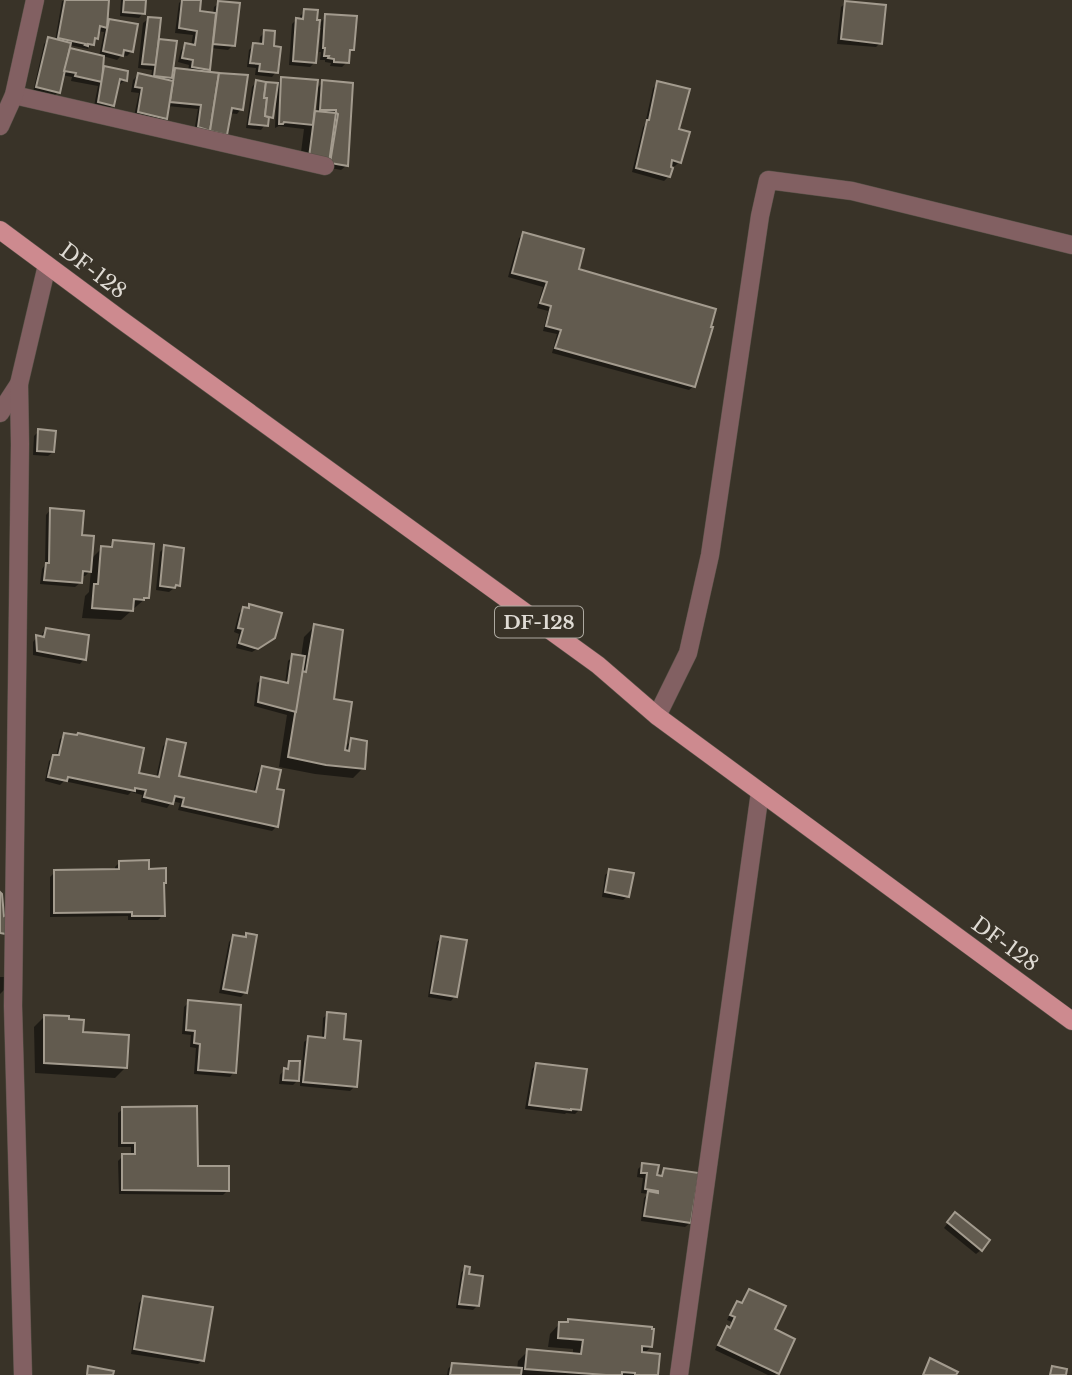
<svg xmlns="http://www.w3.org/2000/svg" width="1072" height="1375" viewBox="0 0 1072 1375" font-family="'Libre Baskerville',serif">
<style>
.shadow{fill:#0007;fill-rule:evenodd}
.building{fill:#625b4f;stroke:#a39b8e;stroke-width:2}
.lines{fill:none;stroke-linecap:round;stroke-linejoin:round}
.minor-casing{stroke:#575147;stroke-width:19}
.primary-casing{stroke:#575147;stroke-width:19}
.minor{stroke:#826062;stroke-width:18}
.primary{stroke:#cd8a8f;stroke-width:18}
.labels{text-anchor:middle;stroke-width:5;stroke-linejoin:round;paint-order:stroke}
.shield{fill:#393328;stroke:#ada9a0;stroke-width:2}
.shield-label{font-size:19px;font-weight:bold;fill:#dfdbd4}
.street-label{font-size:21px;fill:#dfdbd4;stroke:#393328}
</style>
<rect width="100%" height="100%" fill="#393328"/>
<g class="shadow">
<path d="M108,0L107,20L136,26L132,51L127,56L122,55L117,60L103,56L101,67L126,73L125,80L120,84H117L113,105L108,109L94,106L98,86L71,81L72,77L62,75L58,92L54,96L33,92L44,44L48,39L55,41L62,1ZM97,31L104,32L99,57L68,50L69,45L88,49L96,38Z"/>
<path d="M121,0H145L143,13L139,18L120,16Z"/>
<path d="M182,0H199L198,12L213,14L214,7L219,3L233,45L228,50L211,48L208,69L205,73L241,109L237,114L229,113L226,134L194,132L198,109L167,106L165,118L160,123L134,116L139,93L131,92L133,80L138,75L151,78L152,70L138,68L143,23L148,19L157,40L175,42L171,75L175,70L188,71L189,65L178,62L181,50L186,45L191,46L193,35L175,33L179,3Z"/>
<path d="M846,3L880,43L876,47L837,44L841,7Z"/>
<path d="M305,11L315,21L321,22L326,16L353,49L348,54L347,62L342,67L330,66L331,63L325,62V60H320L321,52H319L321,28H317L315,62L310,67L289,65L292,24L296,20H300V16Z"/>
<path d="M265,32L272,47L276,72L272,77L255,75L256,68L247,67L249,50L254,45L259,46L260,37Z"/>
<path d="M282,79L312,112L317,113L318,87L323,82L352,85L346,166L341,170L326,167L299,168L304,129L279,126L275,128L276,101H274L271,117L261,130L246,128L252,87L256,82L277,83Z"/>
<path d="M658,83L677,130L679,162L675,166H672L669,176L664,181L632,172L643,127L645,124L653,88Z"/>
<path d="M524,234L577,271L694,386L689,390L552,353L557,334L543,331L548,311L537,308L543,287L508,277L519,238Z"/>
<path d="M39,431L53,452L48,456L33,455L34,436Z"/>
<path d="M50,510L80,537L90,560L102,548H107L114,542L147,597L121,620L82,618L85,596L89,592L91,570L85,576H81L80,583L75,587L40,584L42,569L45,565L46,515Z"/>
<path d="M165,547L178,585L169,592L156,590L160,552Z"/>
<path d="M250,606L268,642L252,652L236,648L239,634L234,632L239,613L244,608L247,609Z"/>
<path d="M315,626L343,749L352,740L363,768L353,778L315,774L279,767L287,715L254,706L257,683L262,679L285,684L288,661L293,656L301,657L304,637Z"/>
<path d="M46,629L84,659L80,664L33,655V642L37,637L41,638L42,634Z"/>
<path d="M65,735L137,774L156,778L163,746L168,741L177,777L253,793L258,773L262,768L275,791L277,826L272,831L178,810L180,803L172,801L167,808L141,802L142,795L131,792L128,795L64,781L60,785L45,781L49,761L54,756L56,757L60,739Z"/>
<path d="M119,863L148,871L165,883L162,885L163,915L158,920H128V916L50,917V877L55,872L115,871V867Z"/>
<path d="M610,871L628,896L623,900L602,897L605,875Z"/>
<path d="M247,935L245,993L241,997L219,993L229,942L233,937L244,939Z"/>
<path d="M442,938L455,996L451,1001L428,997L437,942Z"/>
<path d="M0,977H4V990L0,994Z"/>
<path d="M189,1002L234,1072L230,1077L194,1074L196,1048L190,1047L191,1035L182,1034L184,1007Z"/>
<path d="M328,1014L342,1041L355,1086L350,1091L300,1086V1078L293,1085L279,1084L280,1075L290,1063L298,1076H301L304,1042L309,1038L322,1039L323,1018Z"/>
<path d="M44,1017L81,1034L125,1068L115,1078L35,1073L34,1027Z"/>
<path d="M537,1064L580,1109L575,1114L566,1113L565,1114L525,1109L532,1069Z"/>
<path d="M123,1109L196,1168L228,1190L223,1195L119,1194L118,1161L123,1156H131V1147H118V1113Z"/>
<path d="M643,1164L655,1177H659L664,1170L690,1223L685,1227L641,1221L644,1198L648,1194L641,1193L643,1178L637,1177L638,1169Z"/>
<path d="M951,1219L981,1250L976,1254L944,1228Z"/>
<path d="M465,1268L478,1305L473,1310L456,1308L461,1273Z"/>
<path d="M749,1291L772,1330L777,1373L775,1375H768L715,1350L722,1333L728,1329L732,1322L727,1320L733,1308L737,1303L740,1305L745,1295Z"/>
<path d="M143,1298L203,1360L198,1364L131,1354L139,1303Z"/>
<path d="M568,1321L651,1347L643,1354L657,1375H447L448,1369L452,1364L517,1370L518,1361L528,1351L573,1355V1349L548,1347L550,1334L560,1323L565,1324Z"/>
</g>
<g class="building">
<path d="M65,0H109L107,28L100,26L98,39L95,38L94,45L88,44V46L85,45L86,44L58,38Z"/>
<path d="M124,0H146L145,14L123,12Z"/>
<path d="M182,0H201L200,11L216,13L210,70L192,67L193,60L182,58L185,43L195,45L197,31L179,28Z"/>
<path d="M218,1L240,3L235,46L213,44Z"/>
<path d="M845,1L886,5L882,44L841,39Z"/>
<path d="M304,9L318,10L317,20H320L316,63L293,61L296,18L303,19Z"/>
<path d="M325,14L357,16L354,50H350L349,63L334,62V59L328,58L329,56H324L325,48H323Z"/>
<path d="M148,17L161,18L156,65L142,64Z"/>
<path d="M109,19L138,24L133,52L124,50L123,56L103,51Z"/>
<path d="M264,30L275,31L274,46L281,47L278,73L259,71L260,64L250,63L253,43L263,44Z"/>
<path d="M48,37L71,43L60,93L36,87Z"/>
<path d="M159,39L177,41L172,78L154,76Z"/>
<path d="M70,48L104,56L102,82L75,76L76,73L64,71Z"/>
<path d="M104,66L128,71L127,81L120,79L114,106L98,102Z"/>
<path d="M175,68L219,73L210,131L198,127L201,105L170,102Z"/>
<path d="M138,73L173,81L167,119L138,112L142,88L135,87Z"/>
<path d="M219,73L248,75L243,110L232,108L227,135L210,131Z"/>
<path d="M281,77L318,80L313,125L284,122L283,124H279Z"/>
<path d="M256,80L266,82L264,98H267L265,116L269,117L268,126L249,124Z"/>
<path d="M322,80L353,83L348,166L330,163L338,114L336,113V110H320Z"/>
<path d="M657,81L690,89L679,129L690,132L681,163L672,160L671,167L673,168L670,177L636,168L647,120H649Z"/>
<path d="M266,82L278,83L273,118L265,116L267,98H264Z"/>
<path d="M315,111L336,113L329,163L309,157Z"/>
<path d="M523,232L584,249L579,269L716,309L711,327H713L695,387L555,348L561,330L546,326L551,306L540,303L547,282L512,273Z"/>
<path d="M38,429L56,431L54,452L37,451Z"/>
<path d="M50,508L84,511L82,535L94,536L91,572L83,571L82,583L44,580L46,563H49Z"/>
<path d="M113,540L154,544L149,598H144V600L134,599L133,611L92,608L94,584H98L101,546L112,547Z"/>
<path d="M164,545L184,548L180,586L176,585L175,588L160,586Z"/>
<path d="M249,604L282,613L275,638L258,649L239,643L243,629L238,628L243,607L249,608Z"/>
<path d="M314,624L343,630L334,699L352,702L345,750L349,751L351,738L367,741L365,769L326,765L288,757L302,671L306,672Z"/>
<path d="M46,628L89,635L86,660L37,651L36,635L44,637Z"/>
<path d="M292,654L305,656L296,712L258,702L261,677L288,683Z"/>
<path d="M64,733L77,735L78,733L144,748L139,773L159,777L167,739L186,743L179,776L256,792L262,766L281,770L277,789L284,790L278,827L182,806L184,798L175,796L173,804L144,797L146,790L135,788V791L68,777L67,781L48,777L53,755H59Z"/>
<path d="M149,860V869L166,868V883H164L165,916H132V912L54,913V870L119,869V861Z"/>
<path d="M609,869L634,873L629,897L605,892Z"/>
<path d="M0,892L2,894L4,916L6,915V934L0,933Z"/>
<path d="M246,933L257,935L247,993L223,989L233,935L246,937Z"/>
<path d="M441,936L467,940L457,997L431,993Z"/>
<path d="M188,1000L241,1005L236,1073L198,1070L200,1044L194,1043L195,1031L186,1030Z"/>
<path d="M327,1012L346,1014L344,1039L361,1041L357,1087L303,1082L308,1036L325,1038Z"/>
<path d="M44,1015L69,1016V1019L84,1020L83,1032L129,1035L127,1068L44,1063Z"/>
<path d="M289,1061H300L299,1081L283,1080L284,1068L288,1069Z"/>
<path d="M536,1063L587,1069L581,1110L571,1109V1110L529,1105Z"/>
<path d="M197,1106L198,1166H229V1191L122,1190V1154H135V1143H122V1107Z"/>
<path d="M642,1163L659,1165L657,1175L662,1176L664,1168L699,1173L691,1223L644,1216L648,1191L658,1193V1191L645,1189L647,1173H641Z"/>
<path d="M955,1212L990,1240L982,1251L947,1222Z"/>
<path d="M465,1266L470,1267L469,1274L483,1276L479,1306L459,1304Z"/>
<path d="M749,1289L786,1306L775,1329L795,1339L779,1374L718,1345L727,1326L730,1328L735,1317L730,1315L737,1301L742,1303Z"/>
<path d="M143,1296L213,1307L204,1361L134,1349Z"/>
<path d="M568,1319L652,1327V1329H654L652,1347L642,1346V1352L660,1354L658,1375H635V1373L622,1372V1375H606L525,1369L527,1349L581,1354L583,1340L558,1338L559,1322H568Z"/>
<path d="M930,1358L958,1372L956,1375H923Z"/>
<path d="M452,1363L522,1368L521,1375H450Z"/>
<path d="M88,1366L114,1371L113,1375H87Z"/>
<path d="M1052,1366L1067,1369L1066,1375H1050Z"/>
</g>
<g class="lines">
<g class="minor-casing">
<g id="minor">
<path d="M14,95L325,166"/>
<path d="M0,126L14,95L35,0"/>
<path d="M0,413L19,384"/>
<path d="M657,716L688,653L710,555L760,216L768,180L852,191L1072,245"/>
<path d="M23,1375L13,1006L20,444L19,384L47,265"/>
<path d="M679,1375L760,792"/>
</g>
</g>
<g class="primary-casing">
<path id="primary" d="M0,230L120,319L598,665L657,716L1072,1021"/>
</g>
<use href="#minor" class="minor"/>
<use href="#primary" class="primary"/>
</g>
<g class="labels">
<rect class="shield" x="495" y="606.5" width="88" height="31" rx="5"/>
<g class="shield-label">
<text x="539" y="629">DF-128</text>
</g>
<g class="street-label">
<text transform="translate(93 271) rotate(37)" y="7">DF-128</text>
<text transform="translate(1005 944) rotate(36)" y="7">DF-128</text>
</g>
</g>
</svg>
